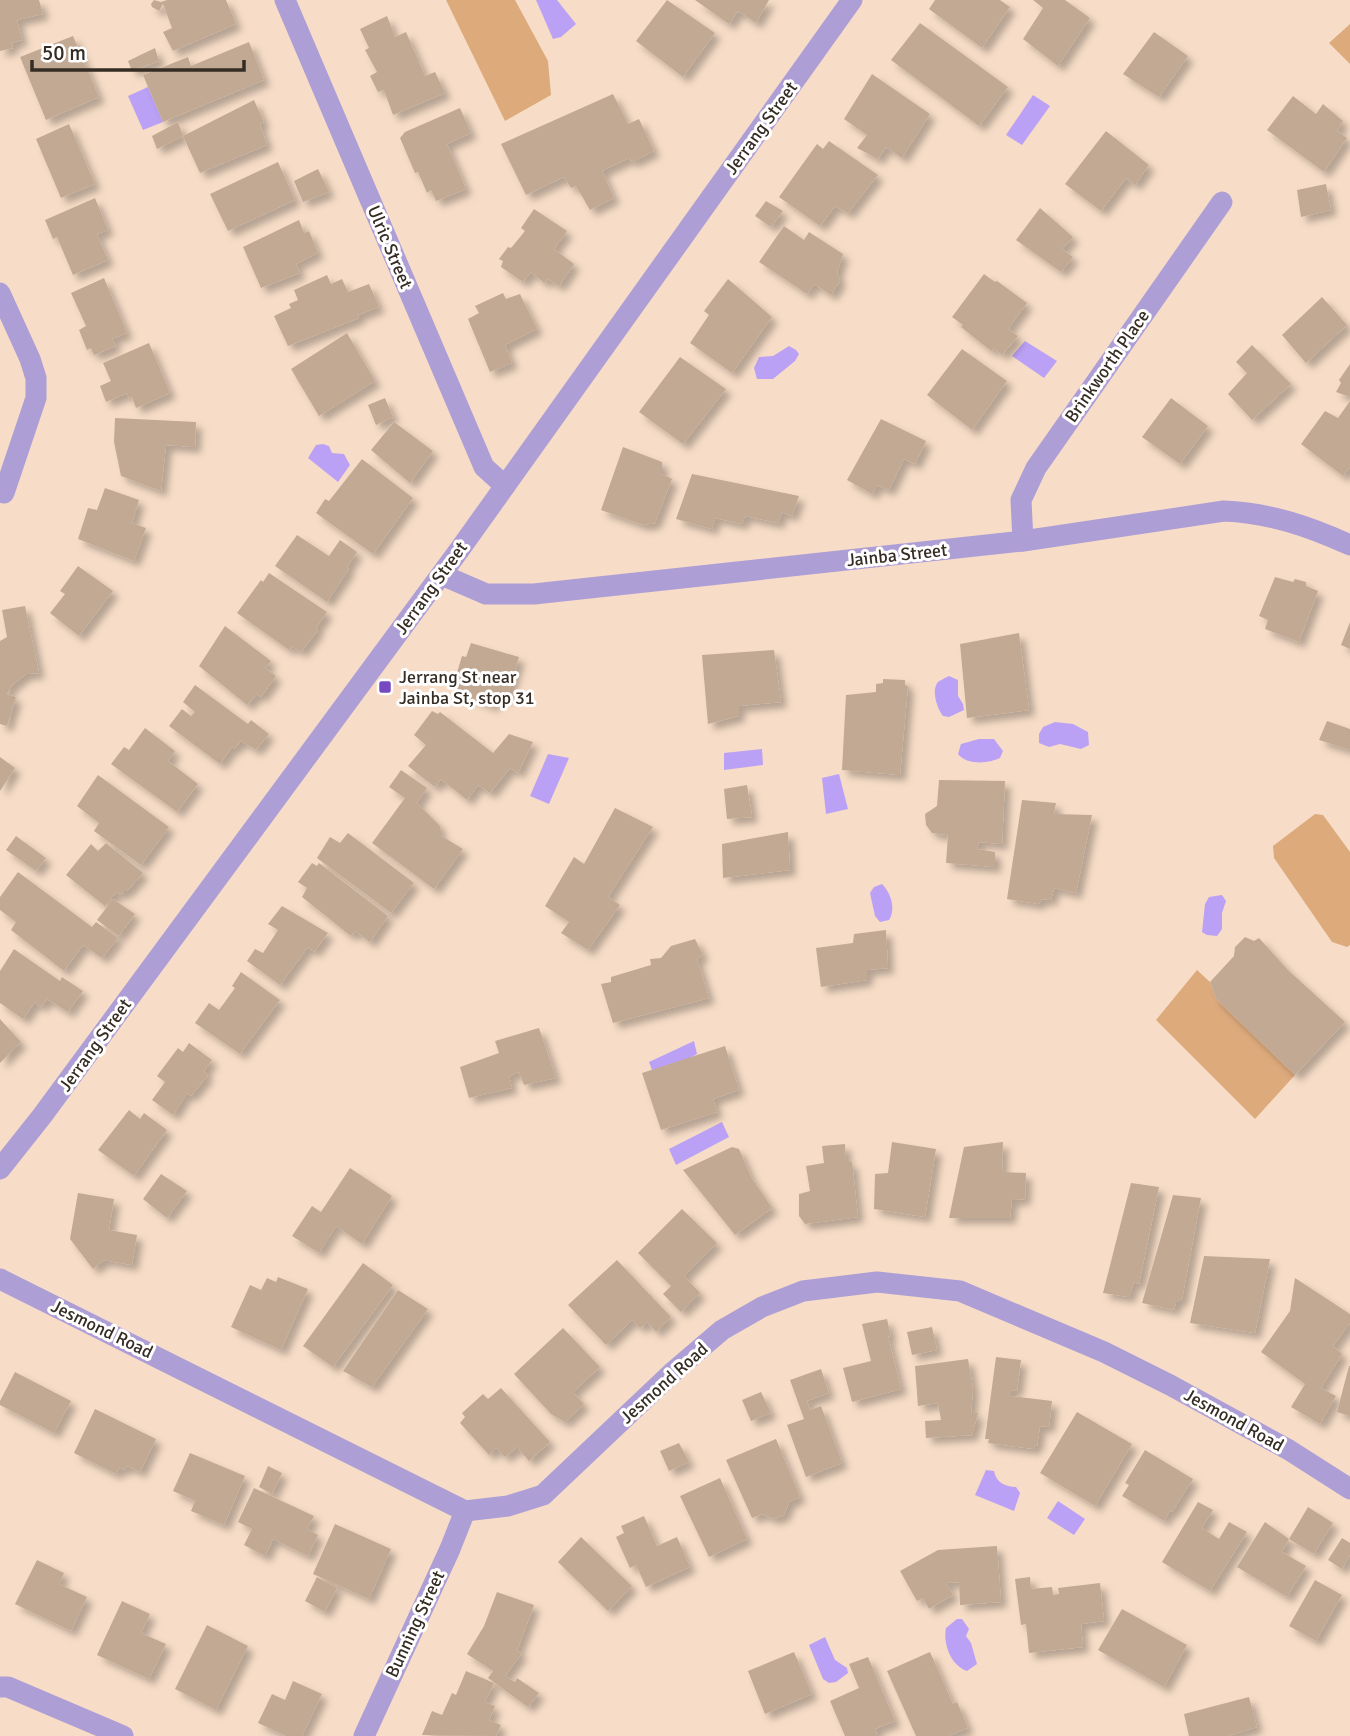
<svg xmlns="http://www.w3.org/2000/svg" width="1350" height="1736" viewBox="0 0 1350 1736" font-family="Signika,sans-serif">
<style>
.green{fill:#ddaa7c}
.water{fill:#bba1f5}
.building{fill:#c2a994;filter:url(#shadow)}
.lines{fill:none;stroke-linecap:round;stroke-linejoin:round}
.minor{stroke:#ae9ed6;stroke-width:21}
.tertiary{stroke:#ae9ed6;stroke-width:21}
.poi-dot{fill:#7749c1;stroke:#fff;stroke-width:2.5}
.labels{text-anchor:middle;stroke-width:6;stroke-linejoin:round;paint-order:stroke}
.street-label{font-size:18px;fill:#352c23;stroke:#fff}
.poi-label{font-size:18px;fill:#352c23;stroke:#fff;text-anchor:start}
</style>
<defs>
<filter id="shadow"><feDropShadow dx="6" dy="6" stdDeviation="3.5" flood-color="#0004"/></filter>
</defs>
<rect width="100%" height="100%" fill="#f7ddc7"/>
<g class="green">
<path d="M446,0H515L548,61L551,95L505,121Z"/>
<path d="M1350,24V64L1329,43Z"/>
<path d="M1315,814L1323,815L1350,852V945L1347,947L1332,942L1274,858L1273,846Z"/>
<path d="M1197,970L1210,982L1216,999L1295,1075L1255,1119L1156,1020Z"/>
</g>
<g class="water">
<path d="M536,0H557L576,24L561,37L553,39Z"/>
<path d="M148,87L163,122L143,130L128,96Z"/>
<path d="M1033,95L1050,106L1022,145L1006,135Z"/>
<path d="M1025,341L1057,361L1044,378L1012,356Z"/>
<path d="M789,346L796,350L799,354L795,361L773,379H757L754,368L759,357L773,356Z"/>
<path d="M323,444L329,446L332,453L344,454L350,465L338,482L308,458L316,445Z"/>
<path d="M949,676L958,680V696L963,704L964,710L949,717L943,716C937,708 931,690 938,682C939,681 947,677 949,676Z"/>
<path d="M1055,722L1073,724L1088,732L1089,745L1081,749L1060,744L1049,747L1039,743V734L1043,727Z"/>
<path d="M979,739H994L1003,751L1000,758C988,764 966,765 958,754L961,744Z"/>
<path d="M762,749L763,765L724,770V753Z"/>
<path d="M548,754L569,758L549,804L530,796Z"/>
<path d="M839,774L848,809L826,814L822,778Z"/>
<path d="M882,884C891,893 896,909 889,920L880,922L875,916L870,893L874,887Z"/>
<path d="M1222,895L1226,901L1222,913V929L1217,936L1207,935L1202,932L1205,904L1209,897Z"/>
<path d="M694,1041L697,1054L655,1078L649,1062Z"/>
<path d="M722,1122L729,1137L676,1165L669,1149Z"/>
<path d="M986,1470L994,1471C996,1482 1005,1487 1016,1487L1020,1493L1014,1511L975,1495Z"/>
<path d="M1058,1501L1085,1519L1074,1535L1047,1518Z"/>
<path d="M957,1619H962L969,1629L966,1636L971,1643L977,1664L967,1671C950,1665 943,1643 946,1628Z"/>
<path d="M825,1637L835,1660L847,1668L848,1673L836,1682L829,1683L823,1679L809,1645Z"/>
</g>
<g class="building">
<path d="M0,0H39L43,14L17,20L22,40L11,43L13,48L0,51Z"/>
<path d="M154,0L161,2L167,0H226L236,24L173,51L163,32L172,28L163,4L159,11L152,7L151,4Z"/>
<path d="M667,0L715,33L683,77L636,41Z"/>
<path d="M695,0H769L756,23L738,11L729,24Z"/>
<path d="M935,0H1000L1010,7L982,48L929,9Z"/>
<path d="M1033,0H1065L1090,18L1058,66L1023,39L1043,8Z"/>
<path d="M387,16L395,37L406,32L425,76L435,72L445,93L393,115L384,90L378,92L370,76L377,72L365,50L369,48L360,29Z"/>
<path d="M920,23L1008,87L979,126L891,60Z"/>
<path d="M1154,32L1188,56L1159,97L1123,74Z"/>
<path d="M73,36L99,97L46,120L20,57Z"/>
<path d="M249,42L264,80L163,122L143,75L188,57L191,66Z"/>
<path d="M155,48L159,61L132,71L128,61Z"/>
<path d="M872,74L930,114L902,158L886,147L878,159L857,148L867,135L844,119Z"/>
<path d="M613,94L628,124L639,119L654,151L632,162L629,158L602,171L614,198L590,210L576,186L571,188L564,177L526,195L501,144Z"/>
<path d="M1293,96L1316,114L1323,104L1343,121L1337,131L1347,138L1324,172L1267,130Z"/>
<path d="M254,100L264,122L260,124L267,145L200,173L183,136Z"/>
<path d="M460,108L471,133L447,144L466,189L436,201L431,190L427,193L418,172L415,173L400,138L405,132Z"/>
<path d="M178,122L183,136L157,149L152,136Z"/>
<path d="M69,124L95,184L61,198L36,139Z"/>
<path d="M1106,131L1149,165L1135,185L1126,178L1101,211L1065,184Z"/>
<path d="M829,141L878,175L848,213L835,206L820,226L779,197L817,144L823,149Z"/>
<path d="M278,162L295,200L228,231L210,194Z"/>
<path d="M318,169L329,192L303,202L294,181Z"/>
<path d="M1326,184L1331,210L1301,217L1297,190Z"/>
<path d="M95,198L108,230L97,234L108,260L73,275L57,237L53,239L45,220Z"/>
<path d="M766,201L783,211L771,227L755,216Z"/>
<path d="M1040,208L1073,237L1062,249L1073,257L1061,272L1016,240Z"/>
<path d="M534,209L567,231L554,249L574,264L559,286L548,279L544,283L531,272L523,282L501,267L503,261L499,259L508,247L511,248L525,231L521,228Z"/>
<path d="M299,220L304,233L309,231L318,253L296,264L300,273L261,288L243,247Z"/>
<path d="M784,226L804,240L809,232L843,254L837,272L840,281L831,295L814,284L807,294L759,262Z"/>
<path d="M984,274L995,282L997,281L1027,303L1008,329L1018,336L1002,355L994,348L991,351L961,327L963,325L952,317Z"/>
<path d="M327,275L331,284L342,279L348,292L369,284L379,307L358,315L359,318L288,346L274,316L291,308L289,304L298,300L294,290Z"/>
<path d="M104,278L127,333L112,339L116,346L94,355L91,348L87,350L79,330L86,326L71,293Z"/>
<path d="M728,279L772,317L732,373L690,343L709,315L704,311Z"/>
<path d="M503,293L506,299L520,294L537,329L505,345L512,363L490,372L468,319L479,313L475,306Z"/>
<path d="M1322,297L1347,325L1306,363L1282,335Z"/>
<path d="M347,333L375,381L319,416L291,369Z"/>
<path d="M149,343L170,393L136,408L132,397L129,398L127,393L106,402L100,386L111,381L103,363Z"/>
<path d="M1252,345L1291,384L1252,420L1228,394L1247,373L1236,362Z"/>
<path d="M962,349L1007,381L972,430L927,395Z"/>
<path d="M680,357L726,389L683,444L639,412Z"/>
<path d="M1350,364V397L1336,392L1341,383L1339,380Z"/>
<path d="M385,398L393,417L376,425L368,405Z"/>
<path d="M1171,398L1208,426L1180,464L1142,437Z"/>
<path d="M1350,401V467L1343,476L1301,444L1325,411L1338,418Z"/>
<path d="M115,418L196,422L195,447L166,445L161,491L121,476L114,442Z"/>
<path d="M881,419L926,441L915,464L904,459L889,490L877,485L872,494L847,480Z"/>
<path d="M394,422L433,451L410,483L371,450Z"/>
<path d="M623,447L662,462V474L672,479L655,523L643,525L601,510Z"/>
<path d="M362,459L413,498L373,554L316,513L325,499L329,501Z"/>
<path d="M692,474L799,496L792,516L782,512L778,523L745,516L742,524L715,518L712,529L676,519Z"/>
<path d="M105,488L139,500L132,523L146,528L134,561L78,539L88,508L97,510Z"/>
<path d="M297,535L329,556L340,540L357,552L347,567L349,569L327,602L275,566Z"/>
<path d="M78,566L113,591L79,636L50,613L65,594L60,591Z"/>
<path d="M269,573L327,612L316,628L318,630L301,652L292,646L289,650L237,613L261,580L263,582Z"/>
<path d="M1275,577L1293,582L1295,579L1306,582V586L1318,591L1299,642L1265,629L1268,620L1259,616Z"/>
<path d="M25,606L39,673L26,674L11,686L7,694L16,697L7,726L0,724V641L7,637L2,610Z"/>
<path d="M1350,622V649L1341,645Z"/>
<path d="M225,626L271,661L265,668L276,676L261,697L257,694L247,705L199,666Z"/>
<path d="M1019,633L1029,710L967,718L960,644Z"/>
<path d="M471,643L519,657L507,698L497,694L493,706L457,692L459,679L456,676L462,656L466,657Z"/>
<path d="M774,650L781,702L739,706V716L708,724L702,655Z"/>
<path d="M883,679L905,680V685L908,686L900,775L842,770L846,695L876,692V684L883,683Z"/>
<path d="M195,685L248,724L251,720L269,734L256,750L241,741L234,749L232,747L220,764L169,726L182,709L191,716L195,712L183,702Z"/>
<path d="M432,711L438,714L440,712L493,753L509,734L533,742L518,773L510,768L490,793L478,785L467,800L441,779L435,787L408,766L426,745L414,735Z"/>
<path d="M1327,721L1350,729V750L1319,740Z"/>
<path d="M145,728L175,751L168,761L198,784L177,812L111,764L124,747L129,750Z"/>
<path d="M0,757L15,768L0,791Z"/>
<path d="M401,770L427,788L417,803L440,826V835L463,849L434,889L372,843L405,798L389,787Z"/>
<path d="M98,775L169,827L141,865L94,831L99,823L77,806Z"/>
<path d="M939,780L1005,781L1002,844L979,842L977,849L995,852V867L946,863L948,835L932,833L926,825L925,814L937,806Z"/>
<path d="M747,785L752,817L727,819L724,789Z"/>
<path d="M1022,800L1056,803L1054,814L1092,815L1076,893L1054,888L1051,900L1041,899L1039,904L1007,899Z"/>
<path d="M615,808L653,827L608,897L620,905L588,950L561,933L569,922L545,906L574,857L584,864Z"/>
<path d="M788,832L790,870L723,878L722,844Z"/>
<path d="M348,833L414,883L391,913L317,858L330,837L340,843Z"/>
<path d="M16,836L46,858L36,871L6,850Z"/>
<path d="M106,843L143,873L127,891H124L121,895L116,892L105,906L66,875L91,844L98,851Z"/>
<path d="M312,863L317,866L319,863L388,916L370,942L355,931L351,936L302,897L307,888L298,882Z"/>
<path d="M18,872L92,927L96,922L118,938L102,958L83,945L64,971L11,930L16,922L0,910V897Z"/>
<path d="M113,899L135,914L119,936L97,920Z"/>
<path d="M282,906L328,933L314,952L308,947L280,985L247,961L255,949L263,953L278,930L268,924Z"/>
<path d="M886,930L888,968L867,970V980L821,987L816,948L853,943L854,934Z"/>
<path d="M1245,937L1254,941L1259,938L1288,970L1345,1022L1295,1075L1216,999L1210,982L1234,956L1235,947Z"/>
<path d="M695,939L703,955L697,959L709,998L613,1023L601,984L611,982V977L651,965L650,959L661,958L671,946Z"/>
<path d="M14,949L60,981L62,977L83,991L68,1012L47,999L41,1007L35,1002L23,1019L0,1003V971Z"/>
<path d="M241,972L280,1000L240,1054L195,1023L209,1003L219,1010L235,988L232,986Z"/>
<path d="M0,1019L21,1042L0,1063Z"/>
<path d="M539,1028L556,1078L524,1085L519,1072L509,1076L512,1088L469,1098L460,1067L499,1053L495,1041Z"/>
<path d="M189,1043L212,1060L204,1071L208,1075L191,1096L187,1093L173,1115L152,1100L165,1082L157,1076L178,1048L183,1052Z"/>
<path d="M725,1046L739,1090L713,1099L717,1112L661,1130L642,1073Z"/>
<path d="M129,1110L140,1119L144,1113L167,1130L134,1176L98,1150Z"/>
<path d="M892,1142L936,1149L925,1217L874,1209L875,1174L888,1173Z"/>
<path d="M1003,1142L1002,1172L1026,1173L1025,1199L1012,1200L1010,1218H949L964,1147Z"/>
<path d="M845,1144L846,1162H852L858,1217L805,1224L799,1216V1194L810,1191L806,1166L824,1163L822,1146Z"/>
<path d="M732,1147L739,1149L751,1177L772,1208L735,1235L683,1170Z"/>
<path d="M350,1168L392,1196L362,1244L336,1226L319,1253L292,1236L312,1206L321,1212Z"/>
<path d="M161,1174L187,1191L167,1218L143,1199Z"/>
<path d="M1131,1183L1159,1187L1139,1284L1134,1282L1129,1297L1103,1293Z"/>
<path d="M78,1193L114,1199L109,1230L137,1235L132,1265L104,1260L93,1269L70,1239Z"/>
<path d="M1173,1195L1201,1198L1182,1299L1176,1302L1174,1310L1142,1303Z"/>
<path d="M682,1209L717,1243L684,1276L700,1293L681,1312L663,1294L671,1286L638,1253Z"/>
<path d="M1204,1256L1270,1259L1255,1333L1190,1323Z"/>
<path d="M617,1260L671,1317L656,1332L647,1322L640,1328L632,1320L606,1345L568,1305Z"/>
<path d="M363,1263L393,1285L333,1367L303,1346Z"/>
<path d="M278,1277L308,1289L281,1350L231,1327L250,1285L261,1290L267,1278L276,1282Z"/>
<path d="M1295,1278L1350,1314V1323L1333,1346L1342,1354L1321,1388L1336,1396L1320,1424L1291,1407L1305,1384L1261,1352L1290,1311Z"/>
<path d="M398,1290L428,1309L372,1387L343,1371Z"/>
<path d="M887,1319L891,1337L888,1336L901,1389L852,1402L843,1368L871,1361L862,1324Z"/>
<path d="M932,1327L937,1350L912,1355L907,1332Z"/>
<path d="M563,1328L600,1367L573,1392L584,1404L565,1422L551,1414L514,1374Z"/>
<path d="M996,1357L1021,1360L1017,1391L1011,1390V1396L1052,1401L1049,1427L1040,1426L1037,1446L1035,1445L1034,1449L988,1443L989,1439H985Z"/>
<path d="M968,1359L973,1389L971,1413H978L972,1435L926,1438L925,1421L941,1420L938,1403L918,1406L915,1366Z"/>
<path d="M1349,1366H1350V1416L1337,1412Z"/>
<path d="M821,1369L829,1393L807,1401L810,1410L821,1406L842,1463L806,1477L787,1425L804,1419L790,1380Z"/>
<path d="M15,1372L71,1401L54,1433L0,1405V1401Z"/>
<path d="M501,1388L550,1442L529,1461L517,1447L505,1457L496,1448L489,1455L460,1423L465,1417L462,1413L483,1394L488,1399Z"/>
<path d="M761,1392L771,1413L751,1421L742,1400Z"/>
<path d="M95,1409L156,1439L140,1472L127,1466L125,1470L119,1468L116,1474L74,1453Z"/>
<path d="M1077,1412L1132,1444L1095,1506L1040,1473Z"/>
<path d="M776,1439L800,1497L789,1502L784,1515L774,1519L762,1514L752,1518L726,1460Z"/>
<path d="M679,1443L689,1462L669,1471L660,1451Z"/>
<path d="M1145,1450L1193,1479L1172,1512L1170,1510L1164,1521L1122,1496L1129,1485L1125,1483Z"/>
<path d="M190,1453L245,1476L224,1525L191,1511L195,1501L173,1491Z"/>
<path d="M268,1466L282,1473L272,1494L259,1487Z"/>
<path d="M720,1478L747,1539L709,1557L680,1496Z"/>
<path d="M254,1488L314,1516L307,1529L318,1535L308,1556L273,1539L265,1556L244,1545L252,1529L238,1522Z"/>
<path d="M1198,1502L1213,1510L1202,1528L1219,1539L1229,1522L1247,1532L1210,1591L1162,1562Z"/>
<path d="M1308,1507L1333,1523L1314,1554L1289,1539Z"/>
<path d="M644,1516L657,1546L677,1537L690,1567L646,1587L636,1565L630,1568L616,1537L624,1533L621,1526Z"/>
<path d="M1265,1522L1289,1539L1282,1552L1306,1566L1287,1597L1237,1567Z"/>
<path d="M335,1524L391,1549L369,1599L313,1574Z"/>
<path d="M581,1537L632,1586L608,1611L558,1562Z"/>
<path d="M1342,1538L1350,1543V1555L1342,1569L1328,1560Z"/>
<path d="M997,1546L1001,1602L960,1605L959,1582L946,1583L953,1595L929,1609L923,1598L917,1601L900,1571L938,1550Z"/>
<path d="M37,1560L64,1573L59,1584L87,1597L71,1631L15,1604Z"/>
<path d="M317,1577L337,1588L325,1612L305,1601Z"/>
<path d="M1030,1577L1031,1589L1052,1587L1053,1595L1059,1594L1058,1588L1100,1583L1104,1621L1081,1624L1083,1647L1029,1653L1026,1624L1021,1625L1015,1579Z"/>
<path d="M1315,1580L1342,1595L1316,1641L1289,1626Z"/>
<path d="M497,1592L534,1605L517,1651L522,1653L505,1676L515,1682L517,1678L539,1693L528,1707L488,1678L493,1671L467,1654L484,1626Z"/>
<path d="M122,1601L150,1614L141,1633L166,1644L149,1679L97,1655Z"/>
<path d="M1122,1609L1187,1645L1164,1687L1098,1650Z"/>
<path d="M207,1625L248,1646L216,1710L175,1689Z"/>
<path d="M794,1652L812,1694L765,1714L748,1671Z"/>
<path d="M930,1652L953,1704L957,1702L968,1728L948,1736H916L887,1671Z"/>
<path d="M868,1657L895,1721L875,1729L878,1736H845L830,1701L859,1688L849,1664Z"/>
<path d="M466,1671L494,1683L485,1702L495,1706L489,1720L501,1725L496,1736L422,1735L432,1711L442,1715L452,1693L456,1695Z"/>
<path d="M293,1681L322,1694L302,1736H286L258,1723L272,1694L285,1700Z"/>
<path d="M1249,1697L1257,1727L1228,1736H1189L1184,1714Z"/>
</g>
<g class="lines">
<g class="minor">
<path d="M285,0L484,467L505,486"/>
<path d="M0,293L30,359L36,378V398L4,493"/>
<path d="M1023,541L1021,500L1036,468L1222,202"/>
<path d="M442,575L486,594H534L1023,541L1224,511C1270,513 1308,526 1350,545"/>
<path d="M0,1687H8L123,1736"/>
<path d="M364,1736L450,1549L465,1511"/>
</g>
<g class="tertiary">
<path d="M0,1169L42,1116L460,549L852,0"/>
<path d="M0,1279L465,1511L508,1506L543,1495L674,1371L722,1330L762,1307L803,1291L877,1282L960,1291L1104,1352L1170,1385L1289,1450L1350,1489"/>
</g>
</g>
<rect class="poi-dot" x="378" y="680" width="14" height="14" rx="3.5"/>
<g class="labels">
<g class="street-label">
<text transform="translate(761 128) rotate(-54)" y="6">Jerrang Street</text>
<text transform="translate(390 247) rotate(67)" y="6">Ulric Street</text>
<text transform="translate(1107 366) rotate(-55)" y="6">Brinkworth Place</text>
<text transform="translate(897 555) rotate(-6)" y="6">Jainba Street</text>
<text transform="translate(431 588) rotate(-54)" y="6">Jerrang Street</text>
<text transform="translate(95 1045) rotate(-54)" y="6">Jerrang Street</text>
<text transform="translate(102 1329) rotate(26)" y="6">Jesmond Road</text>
<text transform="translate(664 1383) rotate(-42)" y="6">Jesmond Road</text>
<text transform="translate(1234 1420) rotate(29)" y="6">Jesmond Road</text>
<text transform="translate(415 1624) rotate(-65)" y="6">Bunning Street</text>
</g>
<g class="poi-label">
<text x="399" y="683">Jerrang St near<tspan x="399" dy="21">Jainba St, stop 31</tspan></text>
</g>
</g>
<path d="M32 60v10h212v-10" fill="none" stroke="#352c23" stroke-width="3.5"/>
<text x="42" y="60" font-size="21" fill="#352c23" stroke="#ffffff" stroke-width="5" paint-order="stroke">50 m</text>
</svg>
